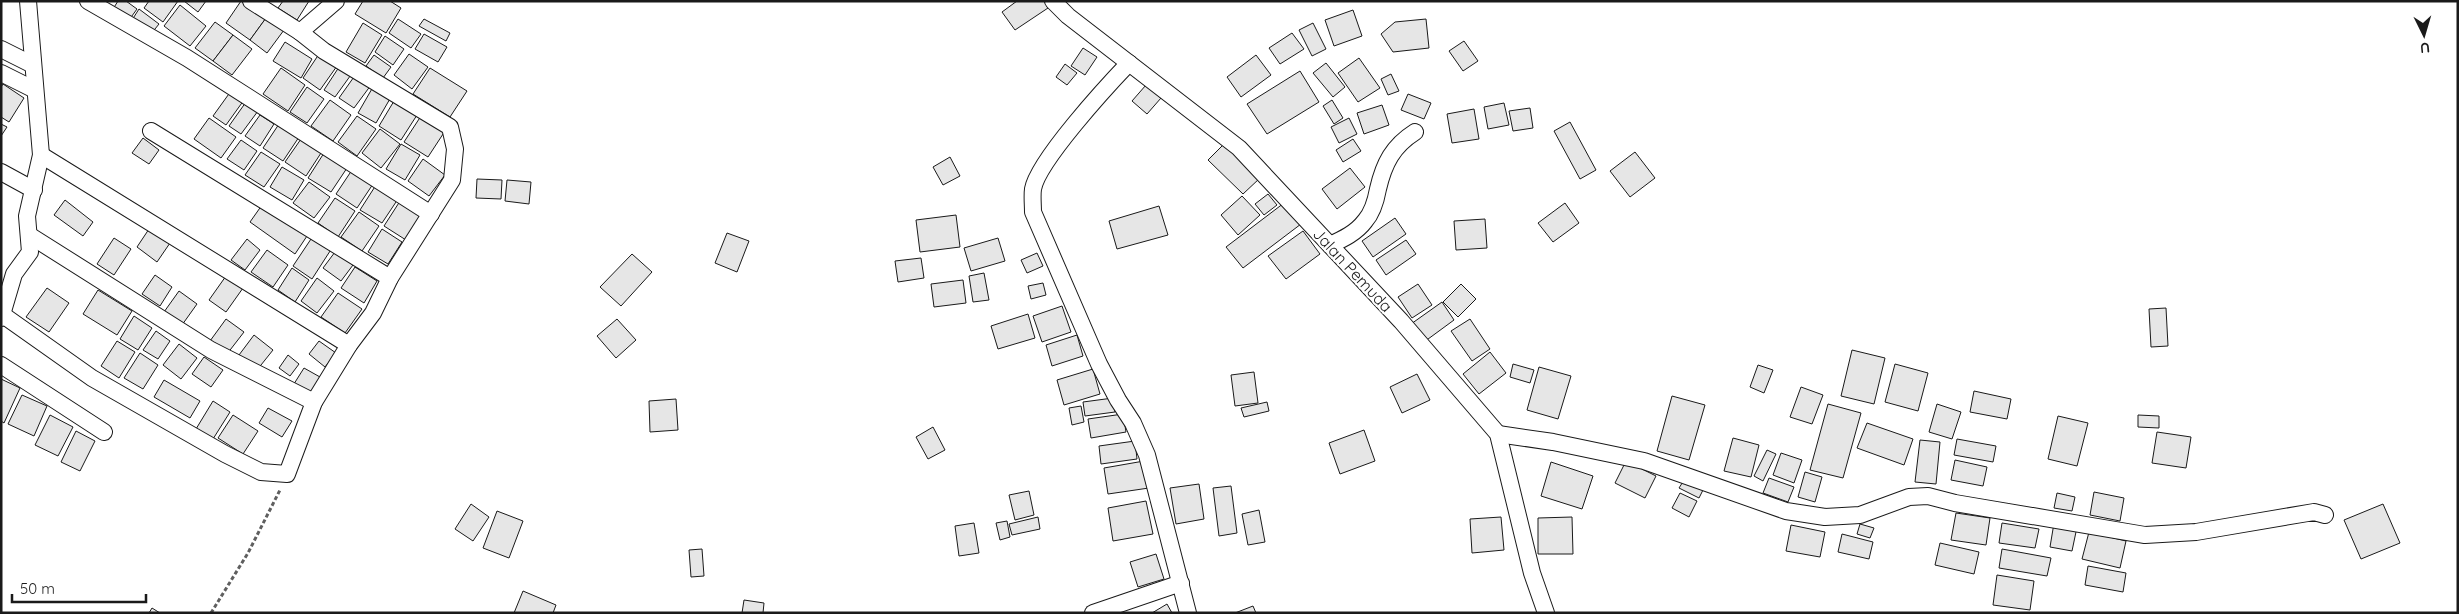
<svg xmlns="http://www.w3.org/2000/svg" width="2459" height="614" viewBox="0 0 2459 614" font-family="Quicksand,sans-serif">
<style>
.building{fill:#e6e6e6;stroke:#1a1a1a}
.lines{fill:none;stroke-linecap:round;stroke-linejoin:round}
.street-casing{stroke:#1a1a1a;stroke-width:18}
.path{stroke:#5f5f5f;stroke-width:3;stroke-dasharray:4 2.5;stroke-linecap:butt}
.street{stroke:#fff;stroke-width:16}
.labels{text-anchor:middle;stroke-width:4;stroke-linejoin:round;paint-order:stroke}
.street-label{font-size:16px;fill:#1a1a1a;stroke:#fff}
</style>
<rect width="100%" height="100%" fill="#fff"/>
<g class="building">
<path d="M118,1H126L137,9L129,20L113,9Z"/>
<path d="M149,1H178L163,22L144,8Z"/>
<path d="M184,1H206L198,12Z"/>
<path d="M241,1L266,18L250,40L226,23Z"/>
<path d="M283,1H309L297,20L278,8Z"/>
<path d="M363,1H390L401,8L386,33L355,14Z"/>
<path d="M1017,1H1044L1048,8L1015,30L1002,12Z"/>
<path d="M180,5L206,26L190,46L164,26Z"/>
<path d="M139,9L159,24L151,34L132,20Z"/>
<path d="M1353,10L1362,36L1334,46L1325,20Z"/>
<path d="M266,18L284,30L267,53L250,40Z"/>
<path d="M398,19L421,34L411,48L389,33Z"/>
<path d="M424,19L450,33L446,41L419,26Z"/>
<path d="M1426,19L1429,48L1393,52L1381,34L1395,22Z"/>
<path d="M215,22L233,35L213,61L195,48Z"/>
<path d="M363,23L382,35L365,63L346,52Z"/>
<path d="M1313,23L1326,49L1312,56L1299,30Z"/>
<path d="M1292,33L1304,49L1280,64L1269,48Z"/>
<path d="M424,34L447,47L438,62L415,49Z"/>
<path d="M233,35L252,49L232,75L213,61Z"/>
<path d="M385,36L404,49L393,65L375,52Z"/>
<path d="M1464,41L1478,61L1463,71L1449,51Z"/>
<path d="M285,42L312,59L301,78L273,61Z"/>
<path d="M1083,48L1097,57L1085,75L1071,66Z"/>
<path d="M319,54L337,66L320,90L303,78Z"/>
<path d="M409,54L428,67L412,89L394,75Z"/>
<path d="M374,55L391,67L383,78L366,66Z"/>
<path d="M1256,55L1271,75L1241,97L1227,77Z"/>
<path d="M1359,58L1380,88L1358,102L1338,73Z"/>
<path d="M1326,63L1345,87L1333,97L1313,73Z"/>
<path d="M341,64L353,72L335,97L324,90Z"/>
<path d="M1065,64L1077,73L1067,85L1056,77Z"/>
<path d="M281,68L305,85L288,111L263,94Z"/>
<path d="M430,68L467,91L450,117L413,94Z"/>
<path d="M1300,71L1319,102L1267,134L1247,104Z"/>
<path d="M356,74L371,85L354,108L339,98Z"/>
<path d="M1391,74L1399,91L1388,95L1381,79Z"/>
<path d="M3,84L24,98L9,122L1,117V87Z"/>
<path d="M1146,85L1161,98L1147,114L1132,101Z"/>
<path d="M307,87L324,99L307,123L290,112Z"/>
<path d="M373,87L391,97L376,123L358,113Z"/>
<path d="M231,91L244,100L226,125L213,116Z"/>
<path d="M1408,94L1431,103L1424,119L1401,110Z"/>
<path d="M330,100L351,115L333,141L311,126Z"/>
<path d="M1332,100L1343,118L1334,124L1323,106Z"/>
<path d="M394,101L417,115L401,140L379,126Z"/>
<path d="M246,102L258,111L241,134L229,126Z"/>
<path d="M1504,103L1509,125L1488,129L1484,107Z"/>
<path d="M1382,105L1389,125L1364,134L1357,113Z"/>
<path d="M1530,108L1533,128L1513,131L1509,111Z"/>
<path d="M1474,109L1479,139L1452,143L1447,114Z"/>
<path d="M260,115L274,124L260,146L245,136Z"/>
<path d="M357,116L376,129L357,156L338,142Z"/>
<path d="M421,116L445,131L428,157L404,142Z"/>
<path d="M209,118L236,137L221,158L194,139Z"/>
<path d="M1349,118L1357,134L1339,143L1331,127Z"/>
<path d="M1570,122L1596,170L1580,179L1554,131Z"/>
<path d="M1,124L7,127L1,136Z"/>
<path d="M279,124L299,137L283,161L263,148Z"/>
<path d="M380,129L400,144L381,168L362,153Z"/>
<path d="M143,138L159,150L149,164L132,153Z"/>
<path d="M301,139L321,153L306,176L285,162Z"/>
<path d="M1353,139L1361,151L1343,162L1336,150Z"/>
<path d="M241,140L257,151L244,170L227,159Z"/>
<path d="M1225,143L1260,178L1243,194L1208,160Z"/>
<path d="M401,144L420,155L405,180L386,169Z"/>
<path d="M261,152L280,164L264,187L245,175Z"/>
<path d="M1635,152L1655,178L1630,197L1610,171Z"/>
<path d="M324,153L347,168L331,192L308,178Z"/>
<path d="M950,157L960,176L943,185L933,167Z"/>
<path d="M423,159L445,175L429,196L408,181Z"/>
<path d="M282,167L304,180L292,200L270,187Z"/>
<path d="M1350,168L1365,187L1337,209L1322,189Z"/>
<path d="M352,170L373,184L357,208L336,194Z"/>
<path d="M477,179L502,180L501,199L476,198Z"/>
<path d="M507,180L531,182L529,204L505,201Z"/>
<path d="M309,182L330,197L314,218L293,203Z"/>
<path d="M376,185L398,199L382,223L360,210Z"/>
<path d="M1268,194L1277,205L1264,215L1255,204Z"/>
<path d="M1242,196L1260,215L1238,235L1221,215Z"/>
<path d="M335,198L355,211L338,237L318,223Z"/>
<path d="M402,198L424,212L406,240L384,226Z"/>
<path d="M65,200L93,222L83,236L54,215Z"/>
<path d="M1284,203L1301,224L1243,268L1226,247Z"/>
<path d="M1565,203L1579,223L1553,242L1538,223Z"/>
<path d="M262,205L307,236L295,254L250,222Z"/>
<path d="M1159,206L1168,235L1117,249L1109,221Z"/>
<path d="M359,212L379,226L362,251L341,237Z"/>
<path d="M956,215L960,247L920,252L916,220Z"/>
<path d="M1395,218L1406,234L1373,257L1362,241Z"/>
<path d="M1485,219L1487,248L1456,250L1454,221Z"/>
<path d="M149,229L170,243L157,262L137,247Z"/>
<path d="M382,229L402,242L388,264L368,252Z"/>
<path d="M1303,231L1320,254L1286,279L1268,256Z"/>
<path d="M727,233L749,241L737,272L715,263Z"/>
<path d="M313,236L332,248L312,279L293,266Z"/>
<path d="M114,238L131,249L114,275L97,264Z"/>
<path d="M998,238L1005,261L971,271L964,248Z"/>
<path d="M247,239L260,250L245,270L231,260Z"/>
<path d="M1406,240L1416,254L1386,275L1376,260Z"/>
<path d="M267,250L288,265L273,287L251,272Z"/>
<path d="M335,252L353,265L341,281L323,268Z"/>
<path d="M1037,253L1043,266L1027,273L1021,260Z"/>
<path d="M632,254L652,272L621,306L600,287Z"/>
<path d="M921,258L924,278L898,282L895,261Z"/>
<path d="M355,267L377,281L364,303L341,288Z"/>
<path d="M292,268L309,280L295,302L278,290Z"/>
<path d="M984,273L989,300L973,302L969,276Z"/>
<path d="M155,275L172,287L160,306L142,294Z"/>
<path d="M226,276L243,288L226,312L209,300Z"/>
<path d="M317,278L334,291L317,313L301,301Z"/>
<path d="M963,280L966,303L934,307L931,284Z"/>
<path d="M1043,283L1046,295L1031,299L1028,286Z"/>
<path d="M1418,284L1432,305L1412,318L1398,297Z"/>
<path d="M1461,284L1476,299L1458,317L1443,302Z"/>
<path d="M47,288L69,303L49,332L26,317Z"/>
<path d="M98,290L132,311L117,335L83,314Z"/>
<path d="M179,291L197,304L182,325L164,312Z"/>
<path d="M338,293L362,309L345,333L321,317Z"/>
<path d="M1442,302L1454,320L1424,342L1411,324Z"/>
<path d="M1062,306L1071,332L1042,342L1033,316Z"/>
<path d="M2166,308L2168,346L2151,347L2149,309Z"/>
<path d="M1028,314L1035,338L998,349L991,326Z"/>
<path d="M134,316L152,328L138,350L120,339Z"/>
<path d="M226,319L244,332L227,354L210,341Z"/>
<path d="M617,319L636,340L616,358L597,336Z"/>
<path d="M1470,319L1490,349L1472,361L1451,331Z"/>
<path d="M156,331L170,341L158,359L143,350Z"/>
<path d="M254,335L273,350L257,370L239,355Z"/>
<path d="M1077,335L1083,356L1052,366L1046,345Z"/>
<path d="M117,341L135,352L119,378L101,366Z"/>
<path d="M319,341L336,353L325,367L309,354Z"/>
<path d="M179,344L197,358L181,379L163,365Z"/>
<path d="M1852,350L1885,358L1874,404L1841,396Z"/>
<path d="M1490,352L1506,373L1479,394L1463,374Z"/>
<path d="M140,353L158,365L143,389L124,378Z"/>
<path d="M288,355L299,364L290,376L279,368Z"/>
<path d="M204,357L223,370L211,387L192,374Z"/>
<path d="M1513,364L1534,370L1530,383L1510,377Z"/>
<path d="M1895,364L1928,373L1918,411L1885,402Z"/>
<path d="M1758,365L1773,370L1764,393L1750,387Z"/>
<path d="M1539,367L1571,376L1558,419L1527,410Z"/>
<path d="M304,368L320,377L309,396L292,387Z"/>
<path d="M1093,369L1100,394L1064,405L1057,380Z"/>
<path d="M1254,372L1258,403L1235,406L1231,375Z"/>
<path d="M1417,374L1430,400L1402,413L1390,387Z"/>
<path d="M1,379L20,388L4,423L1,421Z"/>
<path d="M164,380L200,401L190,418L154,397Z"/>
<path d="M1801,387L1823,395L1812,424L1790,417Z"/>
<path d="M1974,391L2011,399L2007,419L1970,412Z"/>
<path d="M22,395L47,406L34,436L8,424Z"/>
<path d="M1672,396L1705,405L1689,460L1657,451Z"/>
<path d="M1113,398L1115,412L1085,416L1083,402Z"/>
<path d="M676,399L678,430L650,432L649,401Z"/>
<path d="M213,401L230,412L213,439L196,429Z"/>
<path d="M1267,402L1269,411L1244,417L1241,408Z"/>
<path d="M1828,404L1861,413L1843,478L1810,470Z"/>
<path d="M1937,404L1961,412L1952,439L1929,432Z"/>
<path d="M1081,406L1084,422L1072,425L1069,408Z"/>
<path d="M268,408L292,421L282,437L259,423Z"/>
<path d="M1123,414L1126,432L1091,438L1088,419Z"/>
<path d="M50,415L73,427L58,456L35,445Z"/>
<path d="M233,415L258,431L243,454L218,438Z"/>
<path d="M2138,415L2159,416V428L2138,427Z"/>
<path d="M2058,416L2088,423L2077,466L2048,459Z"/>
<path d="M1867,423L1913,439L1904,465L1857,448Z"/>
<path d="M933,427L945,450L928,459L916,437Z"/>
<path d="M1364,430L1375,461L1340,474L1329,443Z"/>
<path d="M76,431L95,441L80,471L61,462Z"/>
<path d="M2157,432L2191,437L2186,468L2152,463Z"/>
<path d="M1733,438L1759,445L1751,477L1724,471Z"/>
<path d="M1957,439L1996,446L1993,462L1954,455Z"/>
<path d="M1920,440L1940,442L1936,484L1915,482Z"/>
<path d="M1135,441L1137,459L1101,464L1099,446Z"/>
<path d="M1767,450L1776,454L1763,481L1754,476Z"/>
<path d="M1781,453L1802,460L1794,483L1773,475Z"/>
<path d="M1955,460L1987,467L1983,486L1951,480Z"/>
<path d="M1144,461L1149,488L1108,494L1104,468Z"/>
<path d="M1626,461L1656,476L1645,498L1615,483Z"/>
<path d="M1551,462L1593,476L1582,509L1541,496Z"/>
<path d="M1805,472L1822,477L1815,502L1798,497Z"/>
<path d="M1686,477L1705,486L1699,498L1679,488Z"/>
<path d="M1769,478L1794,487L1788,502L1763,493Z"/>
<path d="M1199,484L1204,519L1176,524L1170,488Z"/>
<path d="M1231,486L1237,533L1219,536L1213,488Z"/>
<path d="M1029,491L1034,515L1015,520L1009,495Z"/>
<path d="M2094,492L2124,498L2120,521L2090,515Z"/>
<path d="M1680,493L1697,501L1689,517L1672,508Z"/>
<path d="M2057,493L2075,497L2072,511L2054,508Z"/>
<path d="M1146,501L1153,534L1113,541L1108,508Z"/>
<path d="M471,504L489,517L473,541L455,529Z"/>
<path d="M2383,504L2400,543L2361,559L2344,520Z"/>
<path d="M1259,510L1265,542L1248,545L1242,514Z"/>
<path d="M497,511L523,521L509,558L483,548Z"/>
<path d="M1956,513L1990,518L1986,545L1951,540Z"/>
<path d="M1038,517L1040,529L1012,535L1009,524Z"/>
<path d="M1501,517L1504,550L1472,553L1470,519Z"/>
<path d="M1572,517L1573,554H1538V518Z"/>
<path d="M1007,521L1010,537L1000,540L996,523Z"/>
<path d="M974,523L979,553L959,556L955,526Z"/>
<path d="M2002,523L2039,529L2035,548L1999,543Z"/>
<path d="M2054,523L2077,527L2072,551L2050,547Z"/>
<path d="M1860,524L1874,528L1870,538L1857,534Z"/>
<path d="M1791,525L1825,532L1820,557L1786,551Z"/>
<path d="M2089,532L2126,541L2120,568L2082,559Z"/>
<path d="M1842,534L1873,542L1869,559L1838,552Z"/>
<path d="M1940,543L1979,552L1974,574L1935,565Z"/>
<path d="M702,549L704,576L691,577L689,550Z"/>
<path d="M2002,549L2051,558L2047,576L1999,568Z"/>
<path d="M1156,554L1164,579L1138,587L1130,562Z"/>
<path d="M2088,566L2126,573L2123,592L2085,585Z"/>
<path d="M1997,575L2034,581L2030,610L1993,605Z"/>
<path d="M523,591L556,605L553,613H514Z"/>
<path d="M744,600L764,603L763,613H742Z"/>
<path d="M1167,604L1172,613H1152Z"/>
<path d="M1253,606L1256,613H1235Z"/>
<path d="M152,608L160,613H149Z"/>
</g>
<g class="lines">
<g class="street-casing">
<g id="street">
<path d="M88,1L187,58L431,214"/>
<path d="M251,1L300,32"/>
<path d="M1053,1L1068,16L1239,148L1401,321L1498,434L1532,573L1546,613"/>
<path d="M1,49L33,65"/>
<path d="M1129,63C1107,86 1038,161 1033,189C1032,196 1033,205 1033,212L1099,364L1118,400L1133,423L1147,455L1188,613"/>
<path d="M1,73L35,90"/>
<path d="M151,131L390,278"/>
<path d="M41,155L349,345"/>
<path d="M1,172L34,190"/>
<path d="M29,235L211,350L314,402"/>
<path d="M1330,245C1343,239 1356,233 1365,221C1373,212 1376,200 1378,189C1384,163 1393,146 1415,132"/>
<path d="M3,315L92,378L225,454L261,472L287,474L314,402L349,345L373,313L390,278L452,180L455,149L450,127L324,51L300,32L336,1"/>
<path d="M1,318L14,274L30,252L27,216L41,155L28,1"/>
<path d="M1,365L104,432"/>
<path d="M1498,434L1553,442L1644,461L1786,511L1825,517L1860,515L1909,497L1928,496L1955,503L2145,535L2196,532L2314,512L2325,515"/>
<path d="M1093,613L1181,583"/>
</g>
</g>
<path class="path" d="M211,613L248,553L280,490"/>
<use href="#street" class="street"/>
</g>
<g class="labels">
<g class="street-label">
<text transform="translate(1353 270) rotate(47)" y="6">Jalan Pemuda</text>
</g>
</g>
<rect width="2459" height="614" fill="none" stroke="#1a1a1a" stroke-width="5"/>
<g transform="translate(2424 35) rotate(175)" stroke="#ffffff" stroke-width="4" paint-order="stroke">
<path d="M0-4L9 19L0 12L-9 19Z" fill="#1a1a1a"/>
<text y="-8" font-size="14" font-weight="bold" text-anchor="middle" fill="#1a1a1a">U</text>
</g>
<path d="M12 594v8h134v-8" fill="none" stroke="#1a1a1a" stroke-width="2.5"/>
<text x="20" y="594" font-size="15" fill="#1a1a1a" stroke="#ffffff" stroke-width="4" paint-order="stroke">50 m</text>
</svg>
